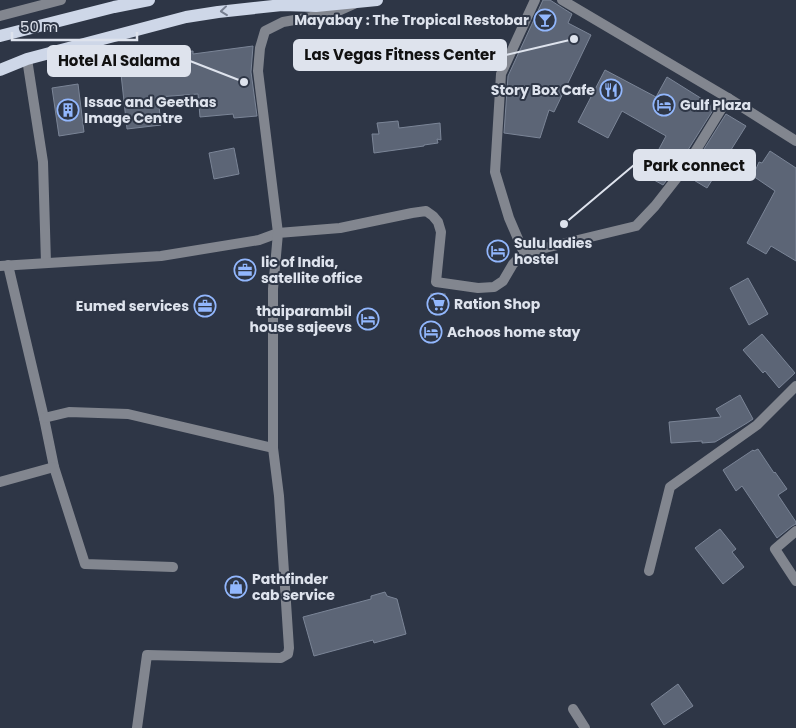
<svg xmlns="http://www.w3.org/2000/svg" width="796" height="728" viewBox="0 0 796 728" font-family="Poppins,sans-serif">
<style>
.building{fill:#5c6576;stroke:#7b8597}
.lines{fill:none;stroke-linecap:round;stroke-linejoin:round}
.minor{stroke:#82868f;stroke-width:10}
.tertiary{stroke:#82868f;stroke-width:10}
.primary{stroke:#ced7e8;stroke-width:12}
.oneway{stroke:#767e8f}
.labels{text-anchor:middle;stroke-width:4;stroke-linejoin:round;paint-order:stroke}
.poi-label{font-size:14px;font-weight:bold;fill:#dee3ed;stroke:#2e3646;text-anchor:start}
.leader{fill:none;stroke:#dee3ed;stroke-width:2}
.callout-dot{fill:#dee3ed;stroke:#2e3646;stroke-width:2}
.callout{fill:#dee3ed;stroke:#dee3ed;stroke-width:2}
.callout-label{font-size:15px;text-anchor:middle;font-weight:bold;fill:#111}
</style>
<rect width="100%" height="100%" fill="#2e3646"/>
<g class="building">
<path d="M543,0H550L572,14L568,23L591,35L554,112L549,110L540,138L504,133L508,76Z"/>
<path d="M253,46L251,72L257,116L234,118L233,114L200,117L198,94L158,97L161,125L127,129L121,74L161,70L159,54L193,51V54Z"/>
<path d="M605,70L656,97L667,77L715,107L681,161L663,185L645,175L666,136L622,111L608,138L578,122Z"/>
<path d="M78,84L84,132L59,136L52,88Z"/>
<path d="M726,114L746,126L707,188L687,176Z"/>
<path d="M398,121L399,128L440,123L441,140L437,139L438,143L424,145V146L374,153L372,134H379L377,123Z"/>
<path d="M234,148L239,174L214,179L209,153Z"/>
<path d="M770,151L796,168V261L771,246L766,254L747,243L775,191L753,176L759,162L762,163Z"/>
<path d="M748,278L768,314L749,325L730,288Z"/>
<rect x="431" y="294" width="14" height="19"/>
<path d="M762,334L795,373L779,388L765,371L763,373L743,350Z"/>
<path d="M740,395L753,419L747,423L715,442L702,443V441L671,443L669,422L721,417L716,409Z"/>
<path d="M758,449L774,473L775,472L787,489L778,495L796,522V524L792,526L777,538L742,486L736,491L723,470L753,450L754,451Z"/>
<path d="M720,529L736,549L732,552L744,567L723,584L695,548Z"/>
<path d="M385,592L387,596L397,599L406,634L374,643L373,640L314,656L303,617L371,599V596Z"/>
<path d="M678,684L693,706L664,725L651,704Z"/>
</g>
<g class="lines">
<g class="minor">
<path d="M27,59L43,162L46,263"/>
<path d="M524,253L509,218L495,172L501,74L535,0"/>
<path d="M8,265L44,418L54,467L85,564L173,567"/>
<path d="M0,266L161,256L259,240L278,233L258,71L260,48L265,31L283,22L334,13L354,4"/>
<path d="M44,418L69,412L128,414L273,448"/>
<path d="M0,482L54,467"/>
<path d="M796,531L775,549L796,581"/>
<path d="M649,571L670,487L757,425L796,386"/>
<path d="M573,709L585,728"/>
<path d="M137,728L147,655L281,658L288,654L289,648L279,496L273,448V289L278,233L340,228L412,213L426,211L433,216L438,222L441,232L436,282L478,288L494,287L503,281L513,264L524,253L636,226L655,206L687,165L728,98"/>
</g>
<g class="tertiary">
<path d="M562,0L728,98L796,141"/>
<path d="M0,16L61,0"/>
</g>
<g class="primary">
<path d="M0,36L114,7L149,0"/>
<path d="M0,70L27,59L186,17L218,12L282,5L316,6L377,0"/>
</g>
</g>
<defs><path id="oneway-chevron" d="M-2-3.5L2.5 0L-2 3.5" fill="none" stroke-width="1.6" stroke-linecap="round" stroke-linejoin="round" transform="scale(1.25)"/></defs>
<use class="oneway" href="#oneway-chevron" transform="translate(224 11) rotate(174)"/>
<defs>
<g id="bar-ring" transform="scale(1.125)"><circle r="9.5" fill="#2e3646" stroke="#92b7fd" stroke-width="1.5"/><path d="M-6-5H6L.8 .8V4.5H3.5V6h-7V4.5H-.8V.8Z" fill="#92b7fd"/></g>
<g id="restaurant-ring" transform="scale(1.125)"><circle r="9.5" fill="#2e3646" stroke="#92b7fd" stroke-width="1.5"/><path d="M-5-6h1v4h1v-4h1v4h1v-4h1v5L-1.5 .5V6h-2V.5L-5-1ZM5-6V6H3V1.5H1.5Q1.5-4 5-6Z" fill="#92b7fd"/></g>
<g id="hotel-ring" transform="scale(1.125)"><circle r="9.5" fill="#2e3646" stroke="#92b7fd" stroke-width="1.5"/><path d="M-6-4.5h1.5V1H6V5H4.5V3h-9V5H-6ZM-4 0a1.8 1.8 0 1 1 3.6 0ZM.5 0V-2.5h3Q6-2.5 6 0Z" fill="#92b7fd"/></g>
<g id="building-ring" transform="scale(1.125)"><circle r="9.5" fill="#2e3646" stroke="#92b7fd" stroke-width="1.5"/><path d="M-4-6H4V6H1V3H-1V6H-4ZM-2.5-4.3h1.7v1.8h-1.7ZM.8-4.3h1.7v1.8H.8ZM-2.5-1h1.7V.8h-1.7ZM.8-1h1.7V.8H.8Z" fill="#92b7fd"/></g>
<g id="office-ring" transform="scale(1.125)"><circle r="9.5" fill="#2e3646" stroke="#92b7fd" stroke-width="1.5"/><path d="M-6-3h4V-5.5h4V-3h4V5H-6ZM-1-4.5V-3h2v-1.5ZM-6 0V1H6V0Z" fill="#92b7fd"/></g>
<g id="supermarket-ring" transform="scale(1.125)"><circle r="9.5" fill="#2e3646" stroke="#92b7fd" stroke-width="1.5"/><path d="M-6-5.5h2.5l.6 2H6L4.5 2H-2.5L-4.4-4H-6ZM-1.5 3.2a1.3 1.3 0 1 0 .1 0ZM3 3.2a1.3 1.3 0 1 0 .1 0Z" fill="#92b7fd"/></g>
<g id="shop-ring" transform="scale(1.125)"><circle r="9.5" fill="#2e3646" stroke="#92b7fd" stroke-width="1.5"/><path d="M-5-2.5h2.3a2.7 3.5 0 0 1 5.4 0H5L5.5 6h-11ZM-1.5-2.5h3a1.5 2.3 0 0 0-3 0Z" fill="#92b7fd"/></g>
</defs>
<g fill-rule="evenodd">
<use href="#bar-ring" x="545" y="20"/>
<use href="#restaurant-ring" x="611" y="90"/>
<use href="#hotel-ring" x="664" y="105"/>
<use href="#building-ring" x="68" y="110"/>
<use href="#hotel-ring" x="498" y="251"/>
<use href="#office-ring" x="245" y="270"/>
<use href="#supermarket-ring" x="438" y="304"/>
<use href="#office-ring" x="205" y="306"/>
<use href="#hotel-ring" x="368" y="319"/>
<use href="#hotel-ring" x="431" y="332"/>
<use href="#shop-ring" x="236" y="587"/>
</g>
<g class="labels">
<g class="poi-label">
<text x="529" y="25" text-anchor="end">Mayabay : The Tropical Restobar</text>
<text x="595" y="95" text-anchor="end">Story Box Cafe</text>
<text x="84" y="107">Issac and Geethas<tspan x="84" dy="16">Image Centre</tspan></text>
<text x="680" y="110">Gulf Plaza</text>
<text x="514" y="248">Sulu ladies<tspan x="514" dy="16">hostel</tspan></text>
<text x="261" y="267">lic of India,<tspan x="261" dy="16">satellite office</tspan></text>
<text x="454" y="309">Ration Shop</text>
<text x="189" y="311" text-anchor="end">Eumed services</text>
<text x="352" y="316" text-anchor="end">thaiparambil<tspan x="352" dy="16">house sajeevs</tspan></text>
<text x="447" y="337">Achoos home stay</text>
<text x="252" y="584">Pathfinder<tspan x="252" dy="16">cab service</tspan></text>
</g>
</g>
<path class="leader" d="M574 39L506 55M244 82L190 61M564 224L634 165"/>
<g class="callout-dot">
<circle cx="574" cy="39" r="5"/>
<circle cx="244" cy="82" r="5"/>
<circle cx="564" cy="224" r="5"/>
</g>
<g class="callout">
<rect x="294" y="40" width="212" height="30" rx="5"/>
<rect x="48" y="46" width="142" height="30" rx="5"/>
<rect x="634" y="150" width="121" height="30" rx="5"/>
</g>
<g class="callout-label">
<text x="400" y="60">Las Vegas Fitness Center</text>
<text x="119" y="66">Hotel Al Salama</text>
<text x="694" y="171">Park connect</text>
</g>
<path d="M12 32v8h125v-8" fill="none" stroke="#dee3ed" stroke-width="2.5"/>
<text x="20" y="32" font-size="15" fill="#dee3ed" stroke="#2e3646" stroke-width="4" paint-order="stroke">50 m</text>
</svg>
